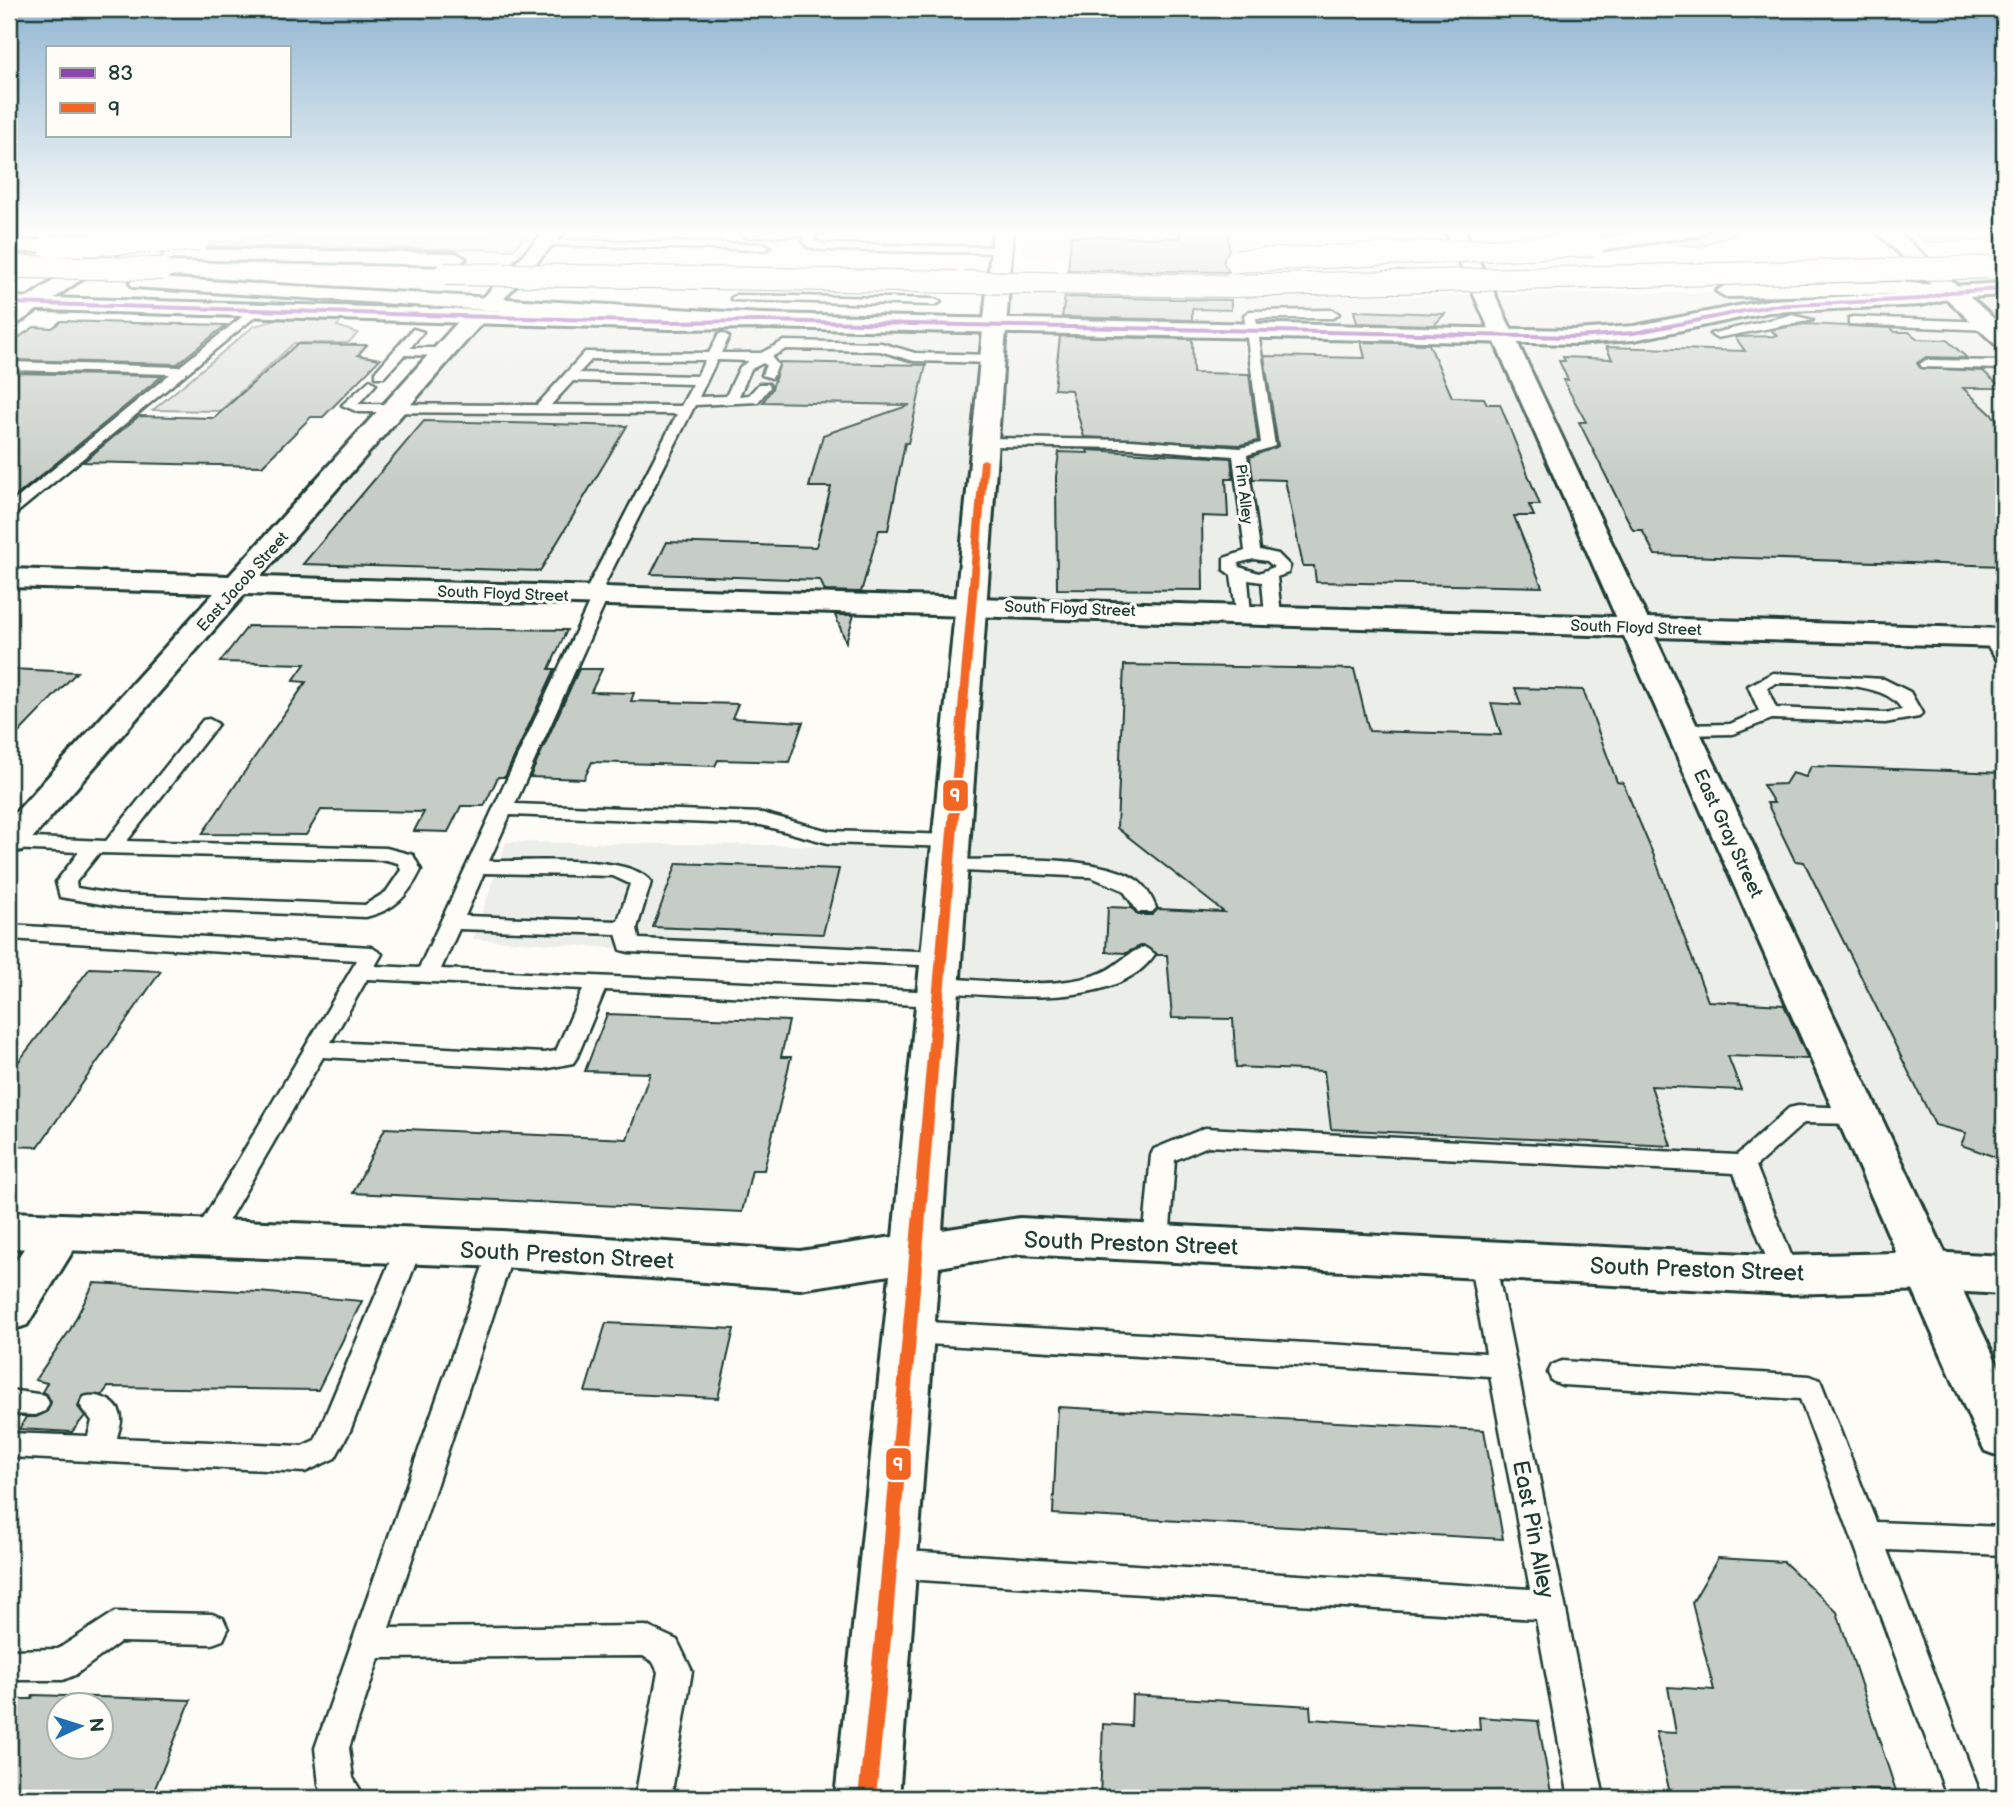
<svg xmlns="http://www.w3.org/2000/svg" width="2013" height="1807" viewBox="0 0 2013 1807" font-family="'Balsamiq Sans',sans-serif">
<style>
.built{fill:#eceee9}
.green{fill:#dde0db;stroke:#7e8e88;stroke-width:2}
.building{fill:#c6cdc7;stroke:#1f3d34;stroke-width:2;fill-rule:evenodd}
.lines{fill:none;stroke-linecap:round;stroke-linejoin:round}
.lane-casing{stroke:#1f3d34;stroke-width:5}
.street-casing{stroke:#1f3d34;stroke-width:6}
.secondary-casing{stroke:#1f3d34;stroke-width:6}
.primary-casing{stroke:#1f3d34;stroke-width:6}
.highway-casing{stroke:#1f3d34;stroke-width:6}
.lane{fill:#fdfcf7;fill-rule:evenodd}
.street{fill:#fdfcf7;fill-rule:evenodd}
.secondary{fill:#fdfcf7;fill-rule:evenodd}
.primary{fill:#fdfcf7;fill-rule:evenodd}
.highway{fill:#fdfcf7;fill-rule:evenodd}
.highway-bridge-casing{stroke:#1f3d34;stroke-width:24;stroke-linecap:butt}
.highway-bridge{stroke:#fdfcf7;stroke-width:22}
.bus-1-casing{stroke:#fdfcf7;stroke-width:6}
.bus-2-casing{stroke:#fdfcf7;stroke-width:6}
.bus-1{fill:#8e44ad;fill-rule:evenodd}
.bus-2{fill:#f26522;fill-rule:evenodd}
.labels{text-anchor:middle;stroke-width:6;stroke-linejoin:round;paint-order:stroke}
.far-street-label{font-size:16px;fill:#1f3d34;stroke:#fdfcf7}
.street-label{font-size:19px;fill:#1f3d34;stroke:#fdfcf7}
.near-street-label{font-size:23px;fill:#1f3d34;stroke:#fdfcf7}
.line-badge{stroke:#fdfcf7;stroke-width:2.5}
.badge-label{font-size:19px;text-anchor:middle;font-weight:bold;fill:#fff}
</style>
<rect width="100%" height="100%" fill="#fdfcf7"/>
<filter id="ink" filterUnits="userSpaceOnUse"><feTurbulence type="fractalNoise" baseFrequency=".0143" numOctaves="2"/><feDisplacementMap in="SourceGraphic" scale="14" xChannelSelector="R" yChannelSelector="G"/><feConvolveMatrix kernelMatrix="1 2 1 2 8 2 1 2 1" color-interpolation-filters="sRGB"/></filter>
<g filter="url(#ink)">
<g class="built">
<path d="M1023,229H1664L1584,240L1305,253L1022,255Z"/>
<path d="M1009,283L1407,296L2004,289V1412L1933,1277L1723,1267L917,1253L940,969L473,939L506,842L951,847L972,605L239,585L474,318L1002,326Z"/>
</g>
<g class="green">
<path d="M312,229H532L513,250L148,245L232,241Z"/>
<path d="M1716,229L1739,233L1699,247L1678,244L1677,239Z"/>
<path d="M1911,229H2004V240L1925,242Z"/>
<path d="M280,319L341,321L337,326L358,333L348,343H294L220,411L153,410L254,326Z"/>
</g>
<g class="building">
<path d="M1180,229H1228L1229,250L1223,261L1229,272L1068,270L1071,236L1180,238Z"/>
<path d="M1065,297L1231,300V310L1192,309V320L1062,317Z"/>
<path d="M1354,311L1445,314L1434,325L1357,323Z"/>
<path d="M61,321L134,323L226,325L177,364L9,360V344L34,327L52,328Z"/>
<path d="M1805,324L1891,328L1895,332H1909L1918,339L1947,340L1967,358L1926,357L1917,363L1920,368L1983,371L2002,388H1963L2004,426V566L1655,555L1642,530H1633L1579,422H1586L1563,380H1568L1559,361H1565L1563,357L1612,359L1606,347L1745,351L1735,337L1777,336L1771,330Z"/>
<path d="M1060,336L1192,339L1193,373L1249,374L1258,441L1240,445L1084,437L1071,390L1054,389Z"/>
<path d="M1361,342L1429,344L1452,397L1484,398L1487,404H1500L1540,505H1529L1534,516H1514L1542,587L1316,582L1314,566H1303L1285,480L1253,479L1250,457L1278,446L1264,356L1365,358Z"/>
<path d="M297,344L367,345L358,355L380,359L323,417H311L262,466L83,462L139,416L214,418Z"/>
<path d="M780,362L926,365L908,443H905L888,530H879L861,592L825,591L820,580L651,574L667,542L816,547L831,487H809L823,435L910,405L763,402L772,389Z"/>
<path d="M9,373L162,376L9,502Z"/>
<path d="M424,421L627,426L540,571L303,564Z"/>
<path d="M1087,450L1231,458L1233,479H1226L1228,517L1202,516L1203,590L1057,589L1056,477L1059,452L1088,453Z"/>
<path d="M835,615H854L846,642Z"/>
<path d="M248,626L348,627L567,630L549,669H555L505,777H498L484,806H461L448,832L414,831L424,812L321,810L306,835L202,834L306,682L293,681L305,664L220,662Z"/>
<path d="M1124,665L1354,669L1369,731L1501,735L1491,703L1521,705L1515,688L1583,690L1617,782L1623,783L1654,856L1708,1001L1784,1005L1808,1059L1728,1056L1741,1090L1651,1086L1671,1146L1331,1129L1324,1071L1236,1067L1233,1019L1172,1018L1167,955H1157L1143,945L1126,953L1106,952L1108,907L1132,908L1138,915H1152L1158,909L1224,912L1117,828Z"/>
<path d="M9,669L77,672L9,743Z"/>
<path d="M579,669H602L591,692L634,693L631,701L738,704L732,718L803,722L789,762L718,760L715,766L592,762L584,779L530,777Z"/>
<path d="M1811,766L2004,773V1160L1961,1145L1966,1133L1935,1125L1804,862L1795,861L1767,803H1774L1763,785L1785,784L1792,773L1806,777Z"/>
<path d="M677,863L839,869L823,934L653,927Z"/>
<path d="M90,968L161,971L38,1147L9,1146V1074Z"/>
<path d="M607,1014L789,1021L781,1057H791L764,1170H752L742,1212L353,1193L385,1128L627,1139L650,1073L585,1071Z"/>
<path d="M94,1283L258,1292L362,1301L318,1390L108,1387L102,1395L82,1396L78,1407L85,1416L72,1432L19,1429L26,1417H36L47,1412L51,1402L47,1394L42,1392L47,1383L35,1380L70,1330Z"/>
<path d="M606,1323L734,1329L718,1398L585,1392Z"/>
<path d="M1058,1407L1484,1430L1503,1539L1053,1514Z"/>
<path d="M1718,1558L1784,1562L1837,1612L1896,1791L1852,1789L1855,1798H1671L1656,1732L1676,1733L1668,1687L1714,1690L1692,1603Z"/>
<path d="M33,1695L191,1700L151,1798H9V1699H32ZM60,1705H102V1747H60Z"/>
<path d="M1132,1695L1310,1706L1311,1719L1480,1730L1479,1717L1538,1721L1552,1798H1100L1103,1724L1131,1726Z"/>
</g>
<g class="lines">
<g class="lane-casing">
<g id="lane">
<path d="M801,229H833L817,234L813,240L822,244L1002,247L1007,250L1002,253L822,250L807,247L803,240L805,235L746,237L741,234L746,231Z"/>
<path d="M546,240L765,244L770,247L765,250L542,245L541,243Z"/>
<path d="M737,295L935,299L941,302L935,305L733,300L731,298Z"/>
<path d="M252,309L262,311L14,515L9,516V505L170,374L9,370V362L179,367Z"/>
<path d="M1250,311L1333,310L1339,314L1333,318H1256L1275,446L1247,455L1260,550L1278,554L1290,566L1288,573L1277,577L1281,615L1273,620L1265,615L1262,582L1248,580L1251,614L1249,617H1237L1231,575L1224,570V558L1245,551L1233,456L1131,448L985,446L978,442L985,438L1131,440L1240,448L1261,443L1244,315ZM1254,559L1267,561L1274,567L1259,573L1239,567L1238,563Z"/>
<path d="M1791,315L1813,320L1716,338L1710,334Z"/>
<path d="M1853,317L1989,322L1995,326L1989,330L1849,324V318Z"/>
<path d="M413,329L423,332L410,348H445L451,352L445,356L404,355L384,377H376V371Z"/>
<path d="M723,333L729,337L721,353H761L784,341L881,343L915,353L993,355L999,359L993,363L914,361L880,351L786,349L771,357L778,365L772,378L762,375L766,365L763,363L751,369L739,396L749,395L759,384H769L770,387L758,402L695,405L601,592L608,597L515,804L762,813L829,831L952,835L962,841L952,847L828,843L761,825L510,815L489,861C525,862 631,853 651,882L637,928L639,939L941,952L952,959L941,966L629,952L621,950L616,934L459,929L441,969L938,992L946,994L949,999L946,1004L938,1006L605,990L577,1057L573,1063L544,1069L323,1057L213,1247L204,1250L195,1247L191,1240L195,1233L357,960L9,939V925L371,947L382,954L375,966L419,968L590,601L583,596L677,414L358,412L342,405L370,380L376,384L358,404L537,405L585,352L709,353L719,334ZM592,359L705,360L697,376L579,373ZM717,360L749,361L740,367L726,396L699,397ZM573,381L693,384L681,406L551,405ZM484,873L613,876L630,884L618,921L465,916ZM367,979L583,989L556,1051L544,1053L331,1042Z"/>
<path d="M1926,360L2004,361V369L1922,367L1920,364Z"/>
<path d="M1990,633C2004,637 2004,650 2004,662L1998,661L1982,638Z"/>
<path d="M1773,673L1884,679L1910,692L1922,713L1919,717L1885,723L1772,719L1733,734L1682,735L1673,730L1682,725L1730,724L1759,711L1748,686ZM1776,683C1809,685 1886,678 1902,710L1885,713L1776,708L1767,688Z"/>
<path d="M209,719L218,724L127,841L386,848L413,855L421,870C408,896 395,910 366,917L118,907L60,897L56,882L79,852L9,849V837L106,841L203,720ZM99,853L386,860L398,863L401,870L386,892L365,905L118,895L77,888L76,882Z"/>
<path d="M950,860C997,860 1100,853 1138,881C1147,888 1152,898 1156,908L1152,912H1138L1123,890L1091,877L943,870L940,866Z"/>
<path d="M1144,947L1155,954C1116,1012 1000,995 940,992L932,990L929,985L932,980L940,978C990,980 1049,991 1098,974C1115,969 1127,952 1144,947Z"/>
<path d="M1798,1106L1859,1108L1868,1110L1871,1116L1868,1122L1859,1124L1804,1123L1756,1166L1799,1275L1795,1282L1786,1285L1777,1282L1773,1275L1734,1173L1208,1146L1175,1160L1169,1243L1165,1250L1156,1253L1147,1250L1143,1243L1151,1155L1154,1149L1205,1128L1737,1155L1789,1108Z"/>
<path d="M409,1237L418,1240L422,1247L350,1431L335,1458L305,1472L9,1457V1433L88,1436L92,1421L80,1405L84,1397C98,1392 122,1402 121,1421C121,1426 118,1432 117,1438L302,1446L315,1440L396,1247L400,1240Z"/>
<path d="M502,1239L511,1242L515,1249L389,1628L646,1626L677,1640L692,1671L671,1798H635L658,1672L653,1662L643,1656L379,1658L349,1748L353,1778L365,1798H324L319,1785L315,1748L489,1249L493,1242Z"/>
<path d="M1482,1250L1491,1253L1495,1260L1604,1798H1569L1536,1619L889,1578L878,1574L873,1564L878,1554L889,1550L1530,1589L1490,1376L909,1343L899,1340L895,1332L899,1324L909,1321L1486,1353L1469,1260L1473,1253Z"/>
<path d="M1562,1361L1810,1376L1820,1380L1876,1522L2004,1527V1555L1887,1550L1982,1798H1948L1800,1399L1562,1385L1552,1381L1548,1373L1552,1365Z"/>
<path d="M9,1390L45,1395L49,1403L45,1411L35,1415L9,1414Z"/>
<path d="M115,1612L212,1614L223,1618L228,1629L223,1640L212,1644L120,1642L75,1675L63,1680H9V1650L58,1649Z"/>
</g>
</g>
<g class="street-casing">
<g id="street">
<path d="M131,229H154L17,324L9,325V310Z"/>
<path d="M547,229H567L497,306H483L479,302L483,298Z"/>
<path d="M1445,229H1464L1647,618L2004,629V647L1655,637L2004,1378V1458L1985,1451L1977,1435L1624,636L245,594L22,850L9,853V820L214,593L9,587V569L229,576L466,313L474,312L485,318L482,323L260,577L1616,617Z"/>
<path d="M60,1215L77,1220L84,1233L27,1325L9,1331V1271L43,1220Z"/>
</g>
</g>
<g class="secondary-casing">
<path id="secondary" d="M1874,229H1895L2004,328V347L1996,345L1947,299L1921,305L1769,312L1634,340L1575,344L762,328L669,329L9,309V297L669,315L762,314L1575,330L1634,326L1769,300L1921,293L1936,289Z"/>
</g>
<g class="primary-casing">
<g id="primary">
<path d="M993,229H1013L942,1230L1020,1218L1786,1256L1930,1252L2004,1256V1294L1930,1290L1786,1294L1020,1254L939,1267L899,1798H835L890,1275L800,1289L502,1267L9,1248V1212L502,1231L800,1251L893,1237Z"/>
<path d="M2004,283V295L1950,298L1940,292L1950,286Z"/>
</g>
</g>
<g class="highway-casing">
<g id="highway">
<path d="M1659,229H1710L1701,235L1594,251L1584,245L1594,239Z"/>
<path d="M49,240L56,242L59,246L56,250L9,253V241Z"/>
<path d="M173,249L456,253L466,259L456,265L166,259L163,255Z"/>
<path d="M140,277L762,314L773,321L762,328L133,287L130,283L133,279Z"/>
<path d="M1899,282L1950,286L1960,292L1950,298L1899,294L1726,297L1716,291L1726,285Z"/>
</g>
</g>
<use href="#lane" class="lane"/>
<use href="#street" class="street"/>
<use href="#secondary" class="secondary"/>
<use href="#primary" class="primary"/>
<use href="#highway" class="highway"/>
<g class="highway-bridge-casing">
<g id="highway-bridge">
<path d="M49,246L198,240"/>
<path d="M1236,261L1594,245"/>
<path d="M16,267L162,269"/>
<path d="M445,274L1229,286L2004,267"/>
</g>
</g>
<use href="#highway-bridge" class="highway-bridge"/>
<g class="bus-1-casing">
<path id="bus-1" d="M2004,287V291L1950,294L1921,301L1769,308L1634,335L1575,339L762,323L669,324L9,305V301L669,320L762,319L1575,335L1634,331L1769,304L1921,297L1950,290Z"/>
</g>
<g class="bus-2-casing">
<path id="bus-2" d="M984,459L988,461L893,1617L876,1798H858L877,1617L980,461Z"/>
</g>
<use href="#bus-1" class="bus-1"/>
<use href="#bus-2" class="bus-2"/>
</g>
</g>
<linearGradient id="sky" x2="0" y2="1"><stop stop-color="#91b6d2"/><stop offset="0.48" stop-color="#fefefb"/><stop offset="1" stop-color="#fefefb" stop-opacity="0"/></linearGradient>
<rect width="2013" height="482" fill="url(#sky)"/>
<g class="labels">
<g class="far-street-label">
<text transform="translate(1245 494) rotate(83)" y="6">Pin Alley</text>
<text transform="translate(242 581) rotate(-48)" y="6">East Jacob Street</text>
<text transform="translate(503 593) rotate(2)" y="6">South Floyd Street</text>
<text transform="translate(1070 608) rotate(2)" y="6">South Floyd Street</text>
<text transform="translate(1636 627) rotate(2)" y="6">South Floyd Street</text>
</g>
<g class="street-label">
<text transform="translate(1729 833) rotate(65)" y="7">East Gray Street</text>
</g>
<g class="near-street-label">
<text transform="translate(1131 1243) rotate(2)" y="8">South Preston Street</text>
<text transform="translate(567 1255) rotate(3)" y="8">South Preston Street</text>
<text transform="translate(1697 1269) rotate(2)" y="8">South Preston Street</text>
<text transform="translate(1534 1529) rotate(79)" y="8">East Pin Alley</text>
</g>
</g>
<g class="line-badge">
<rect x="942" y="779" width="27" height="33" rx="7" fill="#f26522"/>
<rect x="885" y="1447" width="27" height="34" rx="7" fill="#f26522"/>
</g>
<g class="badge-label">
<text x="955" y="802">9</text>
<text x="898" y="1471">9</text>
</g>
<rect width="2013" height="1807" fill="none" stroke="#fdfcf7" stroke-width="35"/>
<rect x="18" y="18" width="1978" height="1772" fill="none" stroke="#1f3d34" stroke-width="2.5" filter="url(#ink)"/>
<rect x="46" y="46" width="245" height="91" fill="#fdfcf7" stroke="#a4b0a9" stroke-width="2"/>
<rect x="60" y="68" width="35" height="10" fill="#8e44ad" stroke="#a4b0a9" stroke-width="2"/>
<text x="108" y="80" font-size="21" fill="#1f3d34">83</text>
<rect x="60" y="103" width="35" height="10" fill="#f26522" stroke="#a4b0a9" stroke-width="2"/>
<text x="108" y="116" font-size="21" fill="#1f3d34">9</text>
<g transform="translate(80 1726) rotate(86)"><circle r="33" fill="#fdfcf7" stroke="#a4b0a9" stroke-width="2"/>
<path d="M0-5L12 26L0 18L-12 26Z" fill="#1f6fb2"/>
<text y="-10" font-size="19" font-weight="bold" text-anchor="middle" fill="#1f3d34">N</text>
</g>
</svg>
